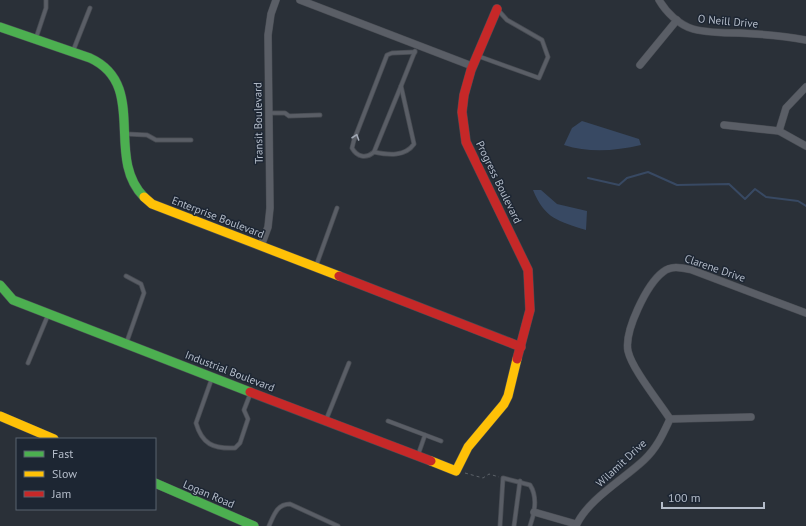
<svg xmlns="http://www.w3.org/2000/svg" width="806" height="526" viewBox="0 0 806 526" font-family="'PT Sans',sans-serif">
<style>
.water{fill:#384963}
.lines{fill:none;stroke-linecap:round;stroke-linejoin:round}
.stream{stroke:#384963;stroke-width:2}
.lane-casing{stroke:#484c53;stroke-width:5}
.street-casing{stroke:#484c53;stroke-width:8}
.fast-casing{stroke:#484c53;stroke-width:10}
.slow-casing{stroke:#484c53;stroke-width:10}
.jam-casing{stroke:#484c53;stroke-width:10}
.path{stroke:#5d636a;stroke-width:1;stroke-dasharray:3 3;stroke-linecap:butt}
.lane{stroke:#5a5e66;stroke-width:3.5}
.street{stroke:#5a5e66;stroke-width:7}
.fast{stroke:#4caf50;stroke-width:9}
.slow{stroke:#ffc107;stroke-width:9}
.jam{stroke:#c62828;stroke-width:9}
.oneway{stroke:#a2a9b5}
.labels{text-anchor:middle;stroke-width:3;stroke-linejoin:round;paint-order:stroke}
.street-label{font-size:11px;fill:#b4bcc9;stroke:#1d2633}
</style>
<rect width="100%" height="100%" fill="#2a3038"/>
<g class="water">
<path d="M582,121L639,139L641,145C615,151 589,153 564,145L572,128Z"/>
<path d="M533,190H541L557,204L587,211L586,230C558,221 545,219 533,190Z"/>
</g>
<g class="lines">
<path class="stream" d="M588,178L619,185L627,178L648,172L677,185L729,184L745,199L755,189L766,197L798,201L806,206"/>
<g class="lane-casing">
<g id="lane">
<path d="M36,38L46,8V0"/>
<path d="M73,51L90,8"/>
<path d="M478,56L539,78L548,57L542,40L507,20L498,10"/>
<path d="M401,86L374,152C366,159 357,157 352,148L354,140L387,55L392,53L415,52"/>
<path d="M269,113H285L289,116L320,115"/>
<path d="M127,134L147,135L156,140H191"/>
<path d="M374,152C388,155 405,157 414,144L401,86L415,51"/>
<path d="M316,266L337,208"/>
<path d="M126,276L141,284L144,293L126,344"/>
<path d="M28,363L48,315"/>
<path d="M212,378L196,423C202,444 213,449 235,448L240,443L248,419L244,410L251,392"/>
<path d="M326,420L349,363"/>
<path d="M388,421L441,441"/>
<path d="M418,455L425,435"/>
<path d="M269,526C274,515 277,504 290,504L338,526"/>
<path d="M500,526L503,478L530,485C538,497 535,512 530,526"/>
<path d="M514,526L520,481"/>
</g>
</g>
<g class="street-casing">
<g id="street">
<path d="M300,0L472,66"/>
<path d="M659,0C666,12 679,25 693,29C708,33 724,33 739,33C762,34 784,36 806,40"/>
<path d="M640,65L677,20"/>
<path d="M724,125L779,131L806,146"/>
<path d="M779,131L786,108L806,87"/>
<path d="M261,246L268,227L270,208L268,35L271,14L276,0"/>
<path d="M670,419C659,402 632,369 628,351C624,331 647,284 663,272C672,265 682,268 692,270L806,313"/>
<path d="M534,512L576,524"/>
<path d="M576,526C587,500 624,479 644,460C657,448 663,434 670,419L751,417"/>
</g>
</g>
<g class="fast-casing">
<g id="fast">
<path d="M0,27L90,58C149,85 104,157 144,197"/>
<path d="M0,285L13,300L250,392"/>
<path d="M155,483L254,526"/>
</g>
</g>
<g class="slow-casing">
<g id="slow">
<path d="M144,197L152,204L339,276"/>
<path d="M0,416L54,439"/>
<path d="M431,461L456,471L468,447L504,404L508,396L517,359"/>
</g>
</g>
<g class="jam-casing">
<g id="jam">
<path d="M497,9L471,70L464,95L462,112L466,142L528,270L530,310L517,359"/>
<path d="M339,276L521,347"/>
<path d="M250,392L431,461"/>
</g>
</g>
<path class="path" d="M465,473L483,478L489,474L499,477"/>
<use href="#lane" class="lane"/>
<use href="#street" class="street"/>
<use href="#fast" class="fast"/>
<use href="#slow" class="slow"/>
<use href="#jam" class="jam"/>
</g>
<defs><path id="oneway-chevron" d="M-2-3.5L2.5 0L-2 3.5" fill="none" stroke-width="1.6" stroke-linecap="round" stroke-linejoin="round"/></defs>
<use class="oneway" href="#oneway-chevron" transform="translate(356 137) rotate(-71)"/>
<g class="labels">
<g class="street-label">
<text transform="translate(728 21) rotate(5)" y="4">O Neill Drive</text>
<text transform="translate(258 123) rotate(-91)" y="4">Transit Boulevard</text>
<text transform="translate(499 182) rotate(64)" y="4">Progress Boulevard</text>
<text transform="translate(218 217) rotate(21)" y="4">Enterprise Boulevard</text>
<text transform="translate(715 268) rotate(19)" y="4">Clarene Drive</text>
<text transform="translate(230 371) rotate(21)" y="4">Industrial Boulevard</text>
<text transform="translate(621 463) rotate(-43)" y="4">Wilamit Drive</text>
<text transform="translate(209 494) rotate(23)" y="4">Logan Road</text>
</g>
</g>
<rect x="16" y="438" width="140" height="72" fill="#1d2633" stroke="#59626f"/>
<rect x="24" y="451" width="20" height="6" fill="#4caf50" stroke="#59626f"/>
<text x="52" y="458" font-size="12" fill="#b4bcc9">Fast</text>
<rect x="24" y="471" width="20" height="6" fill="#ffc107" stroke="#59626f"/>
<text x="52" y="478" font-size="12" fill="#b4bcc9">Slow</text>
<rect x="24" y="491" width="20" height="6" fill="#c62828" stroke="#59626f"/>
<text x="52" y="498" font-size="12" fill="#b4bcc9">Jam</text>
<path d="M662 502v6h102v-6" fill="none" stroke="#b4bcc9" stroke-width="2"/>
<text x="668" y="502" font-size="12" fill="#b4bcc9" stroke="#1d2633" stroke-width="3" paint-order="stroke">100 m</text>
</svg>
